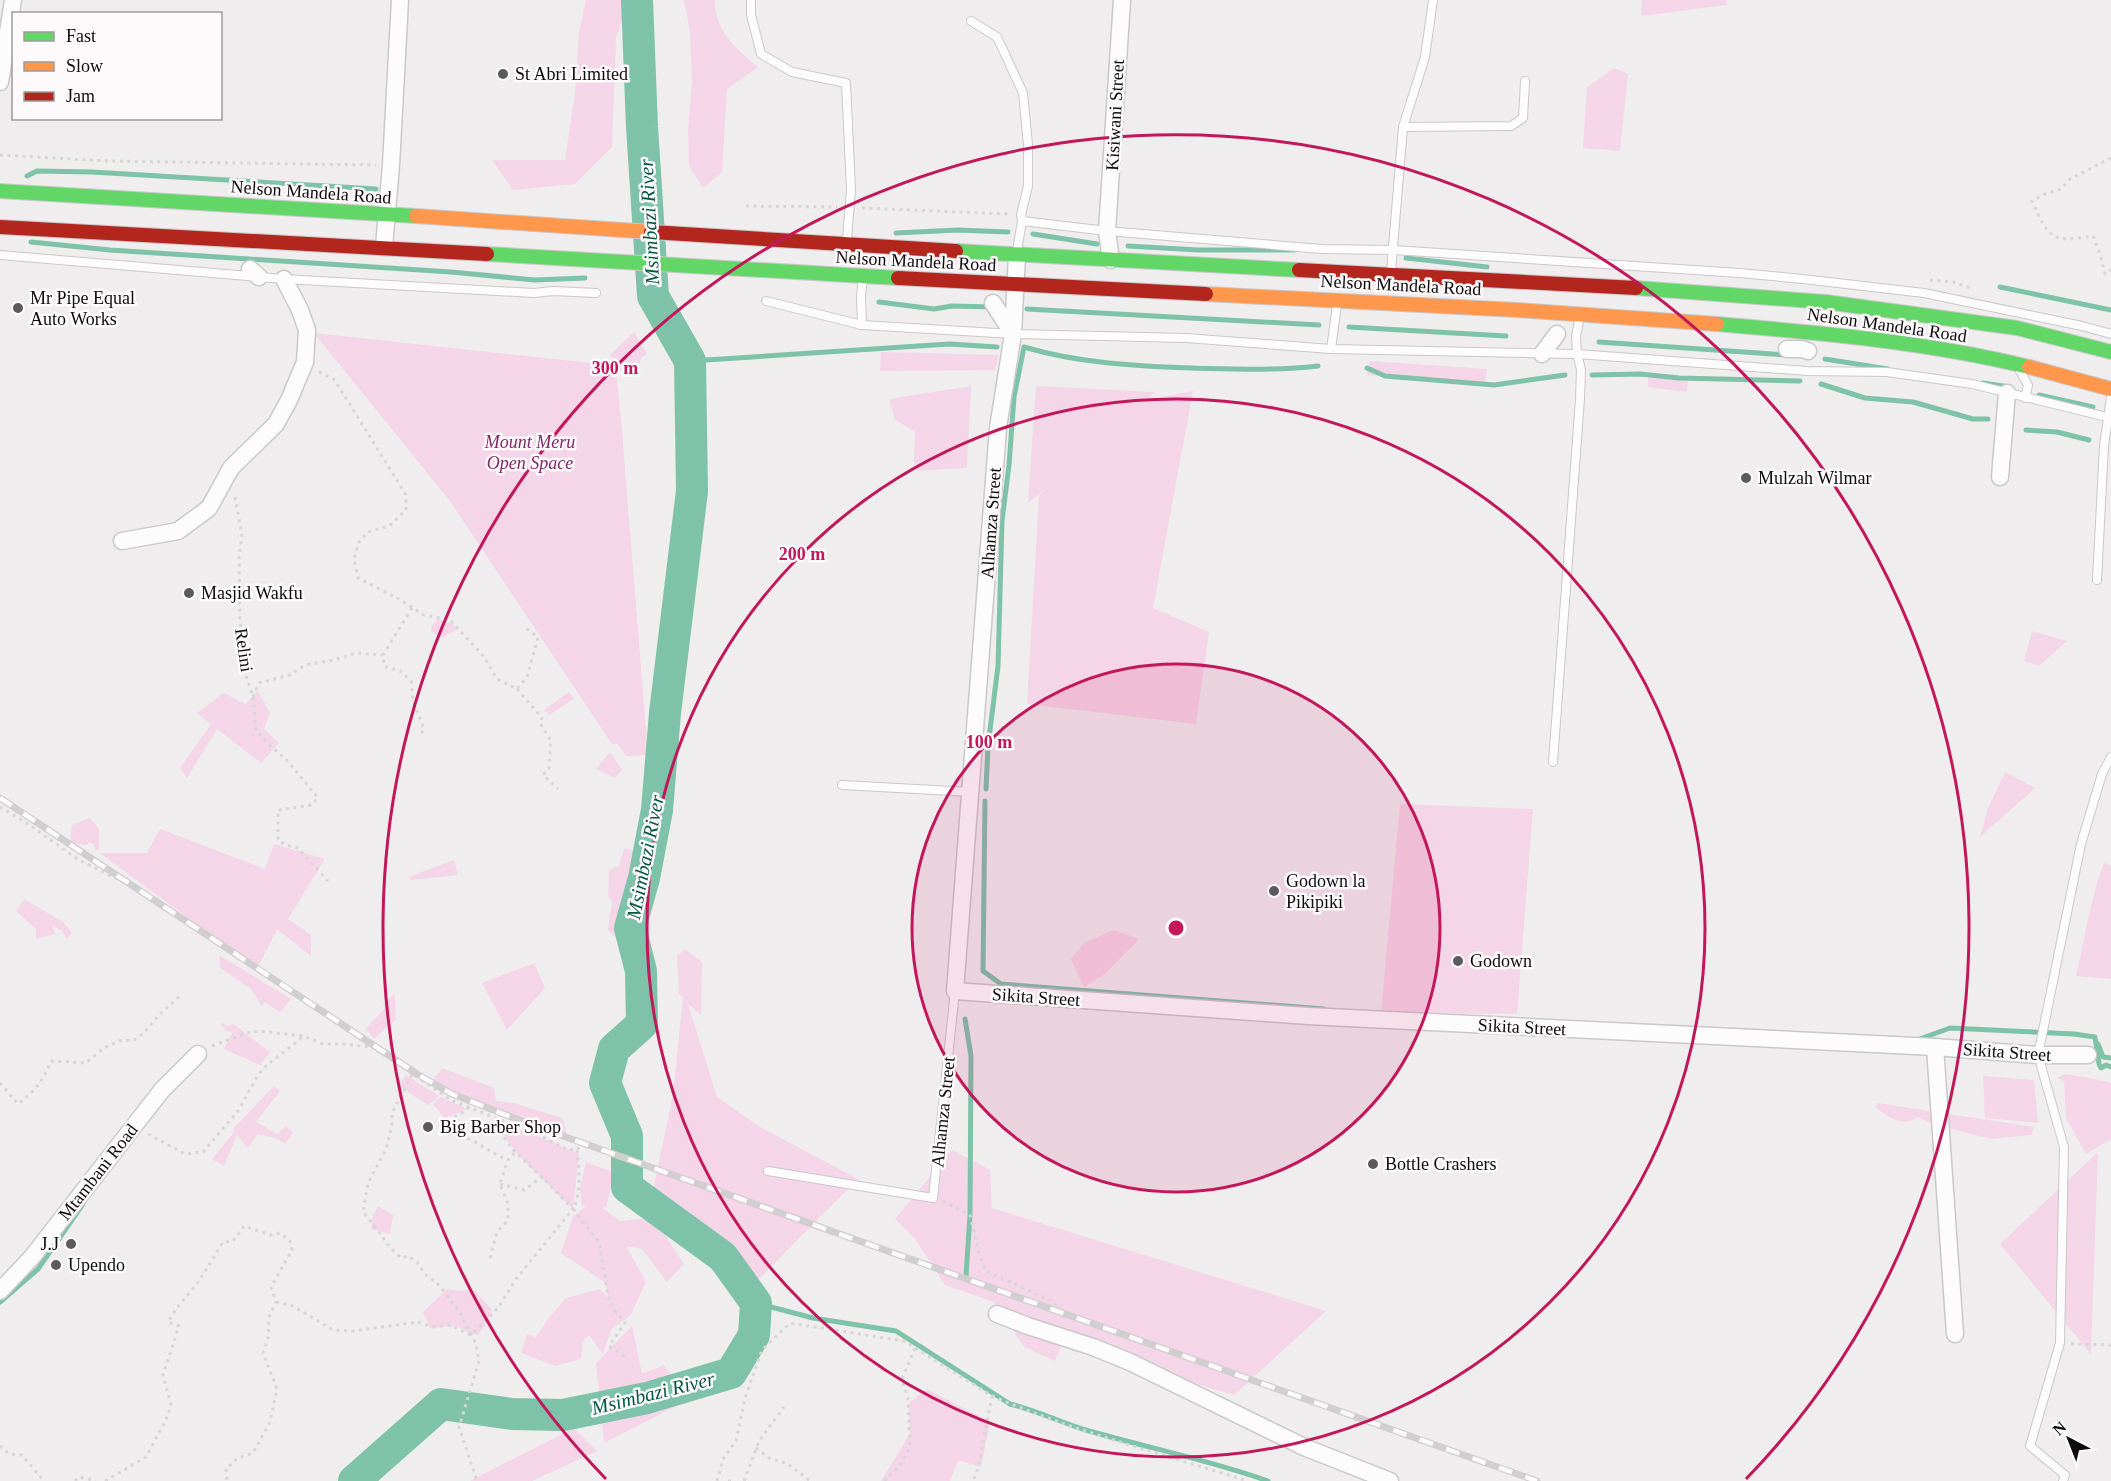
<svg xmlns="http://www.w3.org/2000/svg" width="2111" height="1481" viewBox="0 0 2111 1481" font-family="'Times New Roman',serif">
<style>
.green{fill:#f5d5e8}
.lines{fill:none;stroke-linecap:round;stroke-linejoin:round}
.stream{stroke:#7ec2aa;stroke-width:5}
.river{stroke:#7ec2aa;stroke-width:32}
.lane-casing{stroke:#cac8ca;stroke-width:10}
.street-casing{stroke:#cac8ca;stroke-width:19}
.fast-casing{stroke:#cac8ca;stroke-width:16}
.slow-casing{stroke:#cac8ca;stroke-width:16}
.jam-casing{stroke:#cac8ca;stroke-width:16}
.path{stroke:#d6d6d6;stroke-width:3;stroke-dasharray:3 4.5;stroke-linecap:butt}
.lane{stroke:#fdfcfd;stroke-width:8}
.street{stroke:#fdfcfd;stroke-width:16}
.fast{stroke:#63d668;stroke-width:14}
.slow{stroke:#ff974d;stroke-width:14}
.jam{stroke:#b3261e;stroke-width:14}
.rail-casing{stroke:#d0cecf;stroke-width:7}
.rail{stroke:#fefafc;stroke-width:4.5;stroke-dasharray:14;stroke-linecap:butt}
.ring{fill:none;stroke:#c2185b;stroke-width:3}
.poi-dot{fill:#5c5b5b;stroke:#fefafc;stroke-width:2}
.labels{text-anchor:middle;stroke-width:5;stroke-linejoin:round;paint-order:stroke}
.poi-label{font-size:18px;fill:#0d0c0c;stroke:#fefafc;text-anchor:start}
.street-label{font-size:18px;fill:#0d0c0c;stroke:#fefafc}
.park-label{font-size:18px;font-style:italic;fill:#812a66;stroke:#fefafc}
.water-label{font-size:20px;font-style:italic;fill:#035841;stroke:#fefafc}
.centre{fill:#c2185b;stroke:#fefafc;stroke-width:3}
.ring-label{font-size:18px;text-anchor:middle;font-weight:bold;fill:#c2185b;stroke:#fefafc;stroke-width:5;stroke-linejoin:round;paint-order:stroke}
</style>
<rect width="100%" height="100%" fill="#f0edef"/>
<g class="green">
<path d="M586,0H629L616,38L612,147L575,184L513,190L492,160H565L575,93L579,33Z"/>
<path d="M684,0H715C714,30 737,50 758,67L727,89L722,172L703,188L689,166L688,129L692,81L690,32Z"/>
<path d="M1642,0H1727V5L1641,16Z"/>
<path d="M1614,68L1628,74L1620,151L1583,148L1587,87Z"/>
<path d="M634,332L647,354L641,358L638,369L622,367L610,355Z"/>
<path d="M314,333L609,365L611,377L617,378L622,431L648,755L626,756L618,744H612L450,501Z"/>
<path d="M881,352L999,355L995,370L880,371Z"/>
<path d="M1370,361L1487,369L1485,383L1367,375Z"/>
<path d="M1648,378H1688L1687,392L1648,387Z"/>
<path d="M971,386L967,468L918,471L914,462L915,431L895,420L889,399Z"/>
<path d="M1036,386L1155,392L1147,400L1193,391L1153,608L1209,632L1196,724L1027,704L1039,495L1049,486L1028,503Z"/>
<path d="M438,619L452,624L457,629L441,638L431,631L432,625Z"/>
<path d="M2032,631L2067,641L2039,666L2024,661Z"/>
<path d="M258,691L270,713L264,729L279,743L261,763L217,729L187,778L180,768L211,724L197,713L224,693L245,704Z"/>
<path d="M569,692L574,699L549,715L544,710Z"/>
<path d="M610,752L622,770L615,778L596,769Z"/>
<path d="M2005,772L2035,788L1980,837L1988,808Z"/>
<path d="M1400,804L1533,809L1517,1014L1381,1013Z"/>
<path d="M90,818L99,829V850H95L94,844L88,842V845L70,843L72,825Z"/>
<path d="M160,829L265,869L274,844L325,859L288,919L311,935V956L277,929L257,969L100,853H147Z"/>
<path d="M624,849L636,850L619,940L608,930L612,901L608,897L609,870L619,866Z"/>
<path d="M454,860L458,875L411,880L408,877Z"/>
<path d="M2104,863L2111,866V979L2076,976C2085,939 2090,899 2104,863Z"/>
<path d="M24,899L63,922L72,933L67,939L62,931L52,925L55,934L36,939V929L16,911Z"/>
<path d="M1114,930L1139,939L1105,974L1084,987L1071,959L1085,942Z"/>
<path d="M685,949L702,962L701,1015L688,1004L717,1097L760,1127L858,1179L744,1294L653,1190L673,1095L683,997L679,994L677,956Z"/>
<path d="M219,955L291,999L280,1012L264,1002L262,1007L251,989L220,968Z"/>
<path d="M534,963L545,988L507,1030L482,983Z"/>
<path d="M395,994L396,1019L374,1039L366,1029L385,1008L383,1004Z"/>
<path d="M222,1023L230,1027L232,1023L270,1052L260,1065L224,1049L233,1031L228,1032L220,1024Z"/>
<path d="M442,1068L494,1088L496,1101L514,1103L562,1118L568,1138L565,1134L465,1101L432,1082Z"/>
<path d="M2066,1074C2081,1077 2095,1078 2111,1083V1139L2086,1154L2066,1118L2064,1081L2057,1078Z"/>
<path d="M406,1075L439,1096L428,1105L398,1085Z"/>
<path d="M1983,1076L2034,1080L2038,1123L1985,1118Z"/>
<path d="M274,1086L280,1091L256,1122L277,1134L286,1126L293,1133L285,1144L276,1138L258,1134L248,1148L237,1135L224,1166L212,1159L234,1132L233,1129Z"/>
<path d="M441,1097L467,1109L445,1118L433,1104Z"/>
<path d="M1877,1103L2034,1127L2031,1135L1991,1139L1936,1125L1918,1117C1906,1128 1887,1117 1876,1108Z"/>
<path d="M496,1122L550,1141L579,1154L573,1209L516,1153Z"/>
<path d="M952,1150L990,1170L992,1208L1326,1311L1234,1395L1062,1344L1055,1361L1024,1347L994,1302L945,1285L915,1239L895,1219Z"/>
<path d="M2098,1152L2091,1354L2000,1244Z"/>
<path d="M586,1162L615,1173L606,1207L602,1208L620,1221L654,1218L684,1264L667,1282L642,1249L626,1246L646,1282L630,1316L612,1328L603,1354L589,1335L583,1341L581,1359L555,1366L521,1353L527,1334L536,1337L548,1319L566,1298L600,1289L608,1298L606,1283L561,1253L573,1216L586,1206H582L580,1187Z"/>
<path d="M378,1206L393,1215L390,1234L371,1229L373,1216Z"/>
<path d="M447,1289L459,1291L474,1290L492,1310L488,1321L478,1335L469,1333L457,1326L430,1328L423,1312Z"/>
<path d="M632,1326L642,1374L664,1365L688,1400L604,1443L596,1363Z"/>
<path d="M927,1389L990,1422L981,1467L958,1460L950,1481H881L910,1434L909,1403Z"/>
<path d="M574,1428L597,1451L532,1481H470Z"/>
</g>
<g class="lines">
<g class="stream">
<path d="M27,176L37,171L92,172L376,189"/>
<path d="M896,233L958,230L1008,232"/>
<path d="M1033,234L1097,244"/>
<path d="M31,242L110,250L451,272L535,280L585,278"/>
<path d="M1128,246L1198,250H1294"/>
<path d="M1406,258L1487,267"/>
<path d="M2000,287L2111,310"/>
<path d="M879,302L934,309L952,306L993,307"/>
<path d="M1027,309L1319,325"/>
<path d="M1349,327L1506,336"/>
<path d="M1599,342L1786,355"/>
<path d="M1825,359L1888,369"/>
<path d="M690,361L949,344L997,347"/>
<path d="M1367,368L1385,376L1494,385L1565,375"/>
<path d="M1592,375L1640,374L1679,378L1800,381"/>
<path d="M1983,383L2010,387"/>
<path d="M1821,384L1865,398L1913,402L1973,419H1988"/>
<path d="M2039,395L2093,407"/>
<path d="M2026,430L2057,432L2089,440"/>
<path d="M986,789L988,746L998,666L1002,521L1009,465L1014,397L1024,347C1078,363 1134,366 1191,368C1234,369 1275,371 1318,366"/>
<path d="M985,801L983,971L1001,984L1324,1009"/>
<path d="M965,1019L971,1056L970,1215L966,1276"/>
<path d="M1917,1040L1950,1028L2074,1034L2095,1037L2099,1064L2101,1068L2106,1065L2111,1067"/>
<path d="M2098,1044L2103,1057L2111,1058"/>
<path d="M0,1302L38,1269L83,1204"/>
<path d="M756,1303L813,1318L896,1331L1010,1404C1036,1410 1062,1423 1089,1431C1149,1448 1209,1460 1268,1481"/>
</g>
<path class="river" d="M354,1481L441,1404L512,1414L563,1415L647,1398L731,1373L754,1335L756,1303L723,1257L627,1187V1136L605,1083L614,1049L642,1024L641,971L630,928L644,878L657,810L665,713L692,491L690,361L653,296L642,127L637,0"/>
<g class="lane-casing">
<g id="lane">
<path d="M751,0V15L761,54L792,72L846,83L851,190L847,239"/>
<path d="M971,21L997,37L1023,93L1028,145V186L1021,215L1022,221L1017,251"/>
<path d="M1403,127L1511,126L1523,118L1525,81"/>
<path d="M1022,221L1107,231L1322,249L1394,250L1740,273L1803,279L1924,293L2082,326L2111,334"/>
<path d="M0,255L284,279L534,293L553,291L596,293"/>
<path d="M1391,271L1403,127L1425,57L1433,0"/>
<path d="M766,301L862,325L1013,334L1186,338L1331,349L1577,354L1807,371L1887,372L1972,384L2111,418"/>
<path d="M862,325L861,296L863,278"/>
<path d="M1331,349L1337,305"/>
<path d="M2020,371L2028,385L2025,398"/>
<path d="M2097,580L2104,446L2111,397"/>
<path d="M1553,762L1580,399L1581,369L1577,354L1576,336L1580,316"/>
<path d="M842,785L971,792"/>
<path d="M768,1171L933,1198L955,991"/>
<path d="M2063,1481L2065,1475L2030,1446L2060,1343L2064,1147L2038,1055L2081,844L2102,774L2111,757"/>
</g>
</g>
<g class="street-casing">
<g id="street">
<path d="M0,82L13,0"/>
<path d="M384,247L391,165L400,0"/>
<path d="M1017,255L1013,334L998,428L955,991L1308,1016L1935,1047L2038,1055H2088"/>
<path d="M1111,260L1107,231L1122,0"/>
<path d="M250,269L259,277"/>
<path d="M993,303L1013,334"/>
<path d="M1787,349H1802L1808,351"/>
<path d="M1542,354L1557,334"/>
<path d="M2000,477L2007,393"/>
<path d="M122,541L178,531L209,508L231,468L276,424L289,400L305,362L307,330L300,310L284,279"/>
<path d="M1935,1047L1955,1334"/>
<path d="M0,1291L32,1257L162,1090L198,1054"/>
<path d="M997,1314L1028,1326L1093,1347L1130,1362L1304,1447L1390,1481"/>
</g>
</g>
<g class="fast-casing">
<g id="fast">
<path d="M0,191L416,216"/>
<path d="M956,251L1299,270"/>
<path d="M487,254L898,278"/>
<path d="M1636,288L1826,302L2017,328L2111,352"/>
<path d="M1717,324C1822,333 1927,342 2029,367"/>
</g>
</g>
<g class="slow-casing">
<g id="slow">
<path d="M416,216L651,232"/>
<path d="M1206,294L1517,310L1717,324"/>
<path d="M2029,367L2111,389"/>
</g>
</g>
<g class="jam-casing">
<g id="jam">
<path d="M0,227L487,254"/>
<path d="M651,232L956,251"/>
<path d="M1299,270L1636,288"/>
<path d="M898,278L1206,294"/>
</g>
</g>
<g class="path">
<path d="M0,155L108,161L376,165"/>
<path d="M2111,158L2070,179L2061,189L2045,194L2032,201C2049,239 2051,243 2093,236L2100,254L2105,274L2111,270"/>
<path d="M746,206L837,207"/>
<path d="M862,208L1008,214"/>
<path d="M1930,280L1953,282L1973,289"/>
<path d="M319,372L334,379L406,495V510L389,526L368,532L359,542L354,559L358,578L399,599L424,615L450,620L485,658L497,679L517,689L527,677L538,637L524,627"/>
<path d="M235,497L242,536L239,556L240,619L246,676L253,697L256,730L268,744L286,759L318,798L311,805L278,810V840L286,845L298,848L328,881"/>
<path d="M412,608L383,655L384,666L400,671L411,681L413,701L424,729L421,734"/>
<path d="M517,689L542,718L540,723L551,741L549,768L543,775L558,789"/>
<path d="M253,697L259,683L290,675L305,665L334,660L356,653L383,655"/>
<path d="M0,807L25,822L79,860L131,886L453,1101L541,1136L566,1149L577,1150L582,1142"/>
<path d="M212,1046L246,1033L259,1031L304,1036L323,1044H344L369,1047"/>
<path d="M412,1075L392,1113V1125L386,1149L368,1183L363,1212L383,1237C385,1243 397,1255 402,1258L408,1256L417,1262L425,1274L439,1285L458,1310L476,1344L479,1361L459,1427L477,1481"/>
<path d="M0,1083L18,1104C36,1090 42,1082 51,1061L86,1063L104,1048L119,1041L134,1040L144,1033L159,1015L182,994"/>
<path d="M469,1107C459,1118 452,1114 443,1126L475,1142L497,1155L508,1160"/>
<path d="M148,1134L185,1154L203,1152L238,1111L258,1075L267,1065L304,1036"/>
<path d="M577,1150C579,1170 582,1192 573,1209L599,1242L608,1295L612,1307L625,1323L609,1346L627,1358"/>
<path d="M500,1184L524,1190L542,1177"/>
<path d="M943,1201L970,1215L979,1253L986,1271L1054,1302L1063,1318"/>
<path d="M490,1258L497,1232L508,1220V1204L500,1184L508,1160L515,1152"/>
<path d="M276,1302L293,1306L333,1330L353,1331L418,1322L433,1327L450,1325L471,1335L498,1308L516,1279L573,1209L542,1177L515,1152L503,1136L500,1119"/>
<path d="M2071,1344L2111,1345"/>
<path d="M992,1396C1073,1431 1163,1454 1247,1481"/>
<path d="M0,1446L9,1454L22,1455L44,1481"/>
<path d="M756,1448L769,1458L788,1464L810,1481"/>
<path d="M75,1481L79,1477L96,1481"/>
<path d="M105,1481L146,1457L166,1420L171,1405L163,1375L179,1326L168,1322L176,1309L199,1281L223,1242L233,1241L244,1226L271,1235L280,1233L290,1241L292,1250L271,1287L276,1302L268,1319L269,1335L263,1353L277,1389L270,1422L253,1453L238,1458L226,1469L227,1481"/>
<path d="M717,1481L723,1459L736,1441L745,1398L762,1350L790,1323L904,1341L992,1396L978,1468L973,1481"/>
<path d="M728,1481H731"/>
<path d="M744,1481L759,1441L784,1407"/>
<path d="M884,1481L900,1465L910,1447L908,1399L902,1379L915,1348"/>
</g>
<use href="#lane" class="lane"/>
<use href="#street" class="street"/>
<use href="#fast" class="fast"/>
<use href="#slow" class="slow"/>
<use href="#jam" class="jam"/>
<g class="rail-casing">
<path id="rail" d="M0,798L417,1074L452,1094L529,1124L1537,1481"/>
</g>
<use href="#rail" class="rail"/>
</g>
<circle cx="1176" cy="928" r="264" fill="#c2185b" fill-opacity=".12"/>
<g class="ring">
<circle cx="1176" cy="928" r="264"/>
<circle cx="1176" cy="928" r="529"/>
<path d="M606 1479A793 793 0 1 1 1746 1479"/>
</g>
<g class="poi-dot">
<circle cx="503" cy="74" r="6"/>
<circle cx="18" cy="308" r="6"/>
<circle cx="1746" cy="478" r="6"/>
<circle cx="189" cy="593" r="6"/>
<circle cx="1274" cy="891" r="6"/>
<circle cx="1458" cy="961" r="6"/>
<circle cx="428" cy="1127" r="6"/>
<circle cx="1373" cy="1164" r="6"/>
<circle cx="71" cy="1244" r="6"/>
<circle cx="56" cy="1265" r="6"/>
</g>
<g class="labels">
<g class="poi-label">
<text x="515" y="80">St Abri Limited</text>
<text x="30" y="304">Mr Pipe Equal<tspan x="30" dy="21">Auto Works</tspan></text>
<text x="1758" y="484">Mulzah Wilmar</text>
<text x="201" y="599">Masjid Wakfu</text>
<text x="1286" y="887">Godown la<tspan x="1286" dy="21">Pikipiki</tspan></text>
<text x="1470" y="967">Godown</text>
<text x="440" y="1133">Big Barber Shop</text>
<text x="1385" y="1170">Bottle Crashers</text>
<text x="59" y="1250" text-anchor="end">J.J</text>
<text x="68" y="1271">Upendo</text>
</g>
<g class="street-label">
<text transform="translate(1115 115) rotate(-87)" y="6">Kisiwani Street</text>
<text transform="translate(311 192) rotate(4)" y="6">Nelson Mandela Road</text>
<text transform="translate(916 261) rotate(3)" y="6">Nelson Mandela Road</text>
<text transform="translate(1401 285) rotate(3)" y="6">Nelson Mandela Road</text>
<text transform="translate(1887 325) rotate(8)" y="6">Nelson Mandela Road</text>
<text transform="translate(991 523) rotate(-86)" y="6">Alhamza Street</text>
<text transform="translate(244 650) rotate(82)" y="6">Relini</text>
<text transform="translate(1036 997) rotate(4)" y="6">Sikita Street</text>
<text transform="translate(1522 1027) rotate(3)" y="6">Sikita Street</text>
<text transform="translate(2007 1052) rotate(4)" y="6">Sikita Street</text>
<text transform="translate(943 1112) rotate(-84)" y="6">Alhamza Street</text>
<text transform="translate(98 1172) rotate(-52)" y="6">Mtambani Road</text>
</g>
<g class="park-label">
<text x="530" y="448">Mount Meru<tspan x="530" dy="21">Open Space</tspan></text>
</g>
<g class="water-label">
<text transform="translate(649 222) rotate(-93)" y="7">Msimbazi River</text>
<text transform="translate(645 857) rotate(-79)" y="7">Msimbazi River</text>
<text transform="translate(653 1393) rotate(-14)" y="7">Msimbazi River</text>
</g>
</g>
<circle cx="1176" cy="928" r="9" class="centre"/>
<g class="ring-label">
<text x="615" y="374">300 m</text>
<text x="802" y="560">200 m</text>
<text x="989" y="748">100 m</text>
</g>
<rect x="12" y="12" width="210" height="108" fill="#fefafc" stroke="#9e9b9c" stroke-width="1.5"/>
<rect x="24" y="32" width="30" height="9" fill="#63d668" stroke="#9e9b9c" stroke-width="1.5"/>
<text x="66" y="42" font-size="18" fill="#0d0c0c">Fast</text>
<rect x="24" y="62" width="30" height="9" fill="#ff974d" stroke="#9e9b9c" stroke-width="1.5"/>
<text x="66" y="72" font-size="18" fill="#0d0c0c">Slow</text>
<rect x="24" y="92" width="30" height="9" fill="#b3261e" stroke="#9e9b9c" stroke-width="1.5"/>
<text x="66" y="102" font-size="18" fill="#0d0c0c">Jam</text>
<g transform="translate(2069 1439) rotate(318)" stroke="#fefafc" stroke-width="4.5" paint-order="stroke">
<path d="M0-4.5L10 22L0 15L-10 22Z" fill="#0d0c0c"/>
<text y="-9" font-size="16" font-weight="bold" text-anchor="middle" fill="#0d0c0c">N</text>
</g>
</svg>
